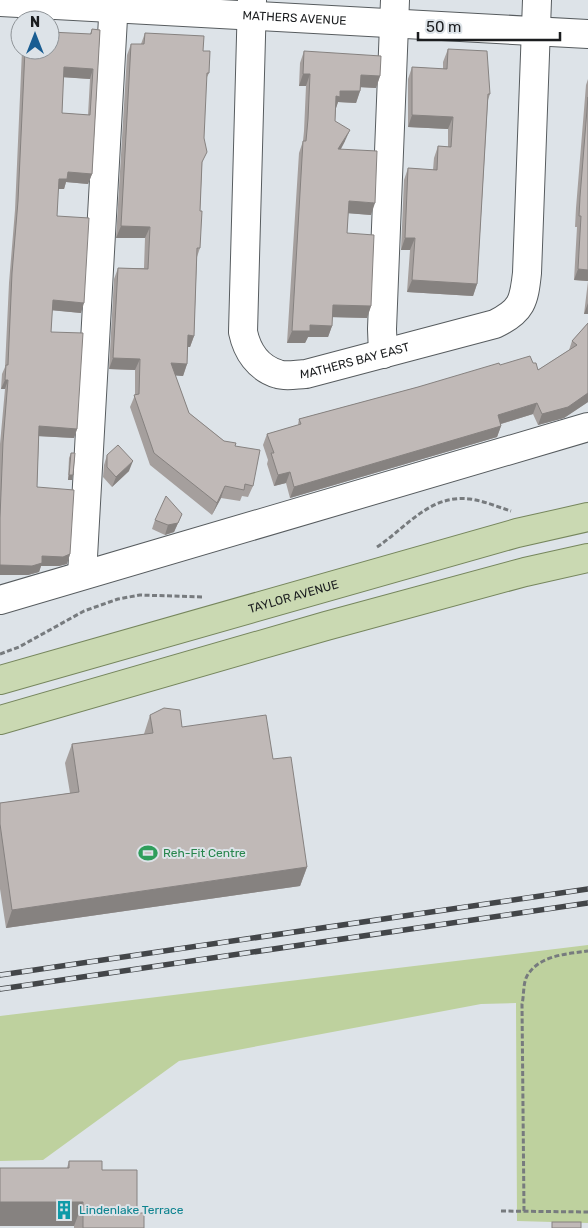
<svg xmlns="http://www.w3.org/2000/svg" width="588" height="1228" viewBox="0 0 588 1228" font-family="Rubik,sans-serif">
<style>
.green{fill:#bed19e}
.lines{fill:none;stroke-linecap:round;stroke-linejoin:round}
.minor-casing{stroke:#575c5f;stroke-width:30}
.major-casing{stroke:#76865d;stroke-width:30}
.path{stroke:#777b7e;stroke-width:3;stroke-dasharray:5 2.5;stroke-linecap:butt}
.minor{stroke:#fff;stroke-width:28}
.major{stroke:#cad9b2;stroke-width:28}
.rail-casing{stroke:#434649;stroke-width:5.5}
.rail{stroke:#dde3e8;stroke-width:4;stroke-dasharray:11;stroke-linecap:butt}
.wall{fill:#a59f9d;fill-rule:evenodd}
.shaded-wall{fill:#868280}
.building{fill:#c0b9b7;stroke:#868280;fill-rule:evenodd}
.labels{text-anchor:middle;stroke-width:4;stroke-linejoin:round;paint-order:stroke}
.street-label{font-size:12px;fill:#1b1d1f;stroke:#dde3e8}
.leisure-label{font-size:12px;fill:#27864d;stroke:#dde3e8;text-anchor:start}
.culture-label{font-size:12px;fill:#0d838f;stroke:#dde3e8;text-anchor:start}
</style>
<rect width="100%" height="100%" fill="#dde3e8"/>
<path class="green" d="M588,945V1223L517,1221L516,1003L481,1004L179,1061L43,1160L0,1161V1016Z"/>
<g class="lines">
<g class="minor-casing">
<g id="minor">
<path id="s1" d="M252,0L243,332C247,351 258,368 278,374C286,377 298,374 306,374L495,324C522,311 524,301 527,273L537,0"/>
<path id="s2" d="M0,2L588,34"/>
<path d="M383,354L382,329L395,0"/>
<path d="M82,575L114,0"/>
<path d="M0,600L588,427"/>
</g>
</g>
<g class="major-casing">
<g id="major">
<path id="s3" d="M0,680L517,533L588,517"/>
<path d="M0,720L326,626L525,572L588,558"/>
</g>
</g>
<g class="path">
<path d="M377,547C407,527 430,494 470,499C484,501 498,507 511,511"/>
<path d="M0,654L19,647L84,611L118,599L140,595L204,597"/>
<path d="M501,1211L588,1212"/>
<path d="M524,1211L522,1004C524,996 523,983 527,976C539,955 567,954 588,951"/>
</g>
<use href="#minor" class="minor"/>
<use href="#major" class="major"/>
<g class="rail-casing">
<g id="rail">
<path d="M0,975L588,889"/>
<path d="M0,989L588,903"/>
</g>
</g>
<use href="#rail" class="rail"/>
</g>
<g class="wall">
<path d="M92,29L100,30L92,174L88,184L66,182L64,189H58L57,216L81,313L52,310L51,332L77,429L74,438L39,436L37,487L70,554L67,564L59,566H41L39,572L28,575H0V444L5,389H1L2,374L5,367L9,283L15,210L22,50H50L90,34ZM63,77L90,79L88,115L62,113Z"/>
<path d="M145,33L203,51L209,73L206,79L200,211V248L197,257L194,336L190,347H188L187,364L183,376L175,375L189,413L224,441L235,446L253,486L248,497L242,496L240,501L221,498L212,515L150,465L130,407L135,395V370L109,369L114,279L118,268H144L145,238H116L127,55L131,44H141Z"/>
<path d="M448,49L490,94L488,100L477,284L473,296L407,292L410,250H401L404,180L408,168L433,170L434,158L438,146L448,147V129L408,127V79L412,67L443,69V62Z"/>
<path d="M304,51L380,76L376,88L361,87L360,91L356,103L338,102L336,108L335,121L345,141L341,149L371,215L348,213L347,233L371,306L367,318L332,317V326L328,337H308L305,343H287L299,153L303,141L304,131L306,86H299L300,63Z"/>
<path d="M588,79V314H584L588,281L574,280L577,227H575L576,208L586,85Z"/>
<path d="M588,323V402L564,418L538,425L533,414L501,424V426L497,437L290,498L286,483L274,486L267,464L268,460L263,445L267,434L298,425L299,419L500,365L533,363L538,370L569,350L572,341Z"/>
<path d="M71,453L72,480H68L69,458Z"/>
<path d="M107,455L129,471L112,487L103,477L104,465Z"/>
<path d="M155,520L178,523L174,532L165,535L152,529Z"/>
<path d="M150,715L182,727L273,759L307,867L300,886L6,928L0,889V803L70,793L65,763L72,744L144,734Z"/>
<path d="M69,1161L102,1170L137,1213L144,1228H74V1226H0L67,1168Z"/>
</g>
<g class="shaded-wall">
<path d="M64,67L93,69L90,79L60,77Z"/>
<path d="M303,74H310L306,86H299Z"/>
<path d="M361,75L380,76L376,88L357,87Z"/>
<path d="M340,91H360L356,103L338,102L336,108V96Z"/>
<path d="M412,115L453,117L448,129L408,127Z"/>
<path d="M350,130L345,141L334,161L338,149Z"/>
<path d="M68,172L92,174L88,184L66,182L64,189H56L59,179Z"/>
<path d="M349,201L375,203L371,215L345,213Z"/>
<path d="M121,226L150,227L145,238H116Z"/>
<path d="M405,238H415L410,250H401Z"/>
<path d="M578,269L588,270V281L574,280Z"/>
<path d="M412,280L477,284L473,296L407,292Z"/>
<path d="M53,300L84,303L81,313L49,310Z"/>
<path d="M588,303V314H584Z"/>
<path d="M333,305L371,306L367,318L328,317Z"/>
<path d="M310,325L332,326L328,337H308L305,343H287L292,331Z"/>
<path d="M188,335L194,336L190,347H184Z"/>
<path d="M113,358L140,359L135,370L109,369Z"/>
<path d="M171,363L187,364L183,376L167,375Z"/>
<path d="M5,380H8L5,389H1Z"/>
<path d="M588,393V402L564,418L538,425L542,414Z"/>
<path d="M537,403L533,414L494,426L498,415Z"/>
<path d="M39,426L77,429L74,438L36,436Z"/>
<path d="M501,426L497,437L290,498L294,487Z"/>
<path d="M133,461L129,471L112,487L116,477Z"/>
<path d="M290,472L286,483L274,486L278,475Z"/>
<path d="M69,475H73L72,480H68Z"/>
<path d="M225,486L221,498L212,515L217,503Z"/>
<path d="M182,514L174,532L165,535L168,525Z"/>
<path d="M70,554L67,564L59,566H41L39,572L28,575H0V565L42,556Z"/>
<path d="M307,867L300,886L6,928L12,910Z"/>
<path d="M0,1202H83L74,1226H0Z"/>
</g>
<g class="building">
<path d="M92,29L100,30L92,174L68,172L67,179H59L57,216L89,218L84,303L53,300L51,332L83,333L77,429L39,426L37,487L74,490L70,554L63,557L42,556V563L32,566L0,565V518L3,442L8,380H5L6,365H8L12,273L18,201L25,50H50V32L91,34ZM64,67L93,69L90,115L62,113Z"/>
<path d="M145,33L204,36L203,51H210L209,73H207L204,138L207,152L202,162L200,211H202L200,248H197L194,336L188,335L187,364L171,363L189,413L224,441L236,443L235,446L260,450L253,486L245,484L244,490L225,486L217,503L154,453L134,395L139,394L140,359L113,358L118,268L148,269L150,227L121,226L131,44H144Z"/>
<path d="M448,49L487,51L490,94H488L477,284L412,280L415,238H405L408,168L437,170L438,146L451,147L453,117L412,115V67L447,69Z"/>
<path d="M304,51L381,56L380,76L361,75L360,91H340V97L336,96L335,121L350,130L338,149L377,151L375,203L349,201L347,233L374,235L371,306L333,305L332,326L310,325V331H292L303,141H306L308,119L310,74H303Z"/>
<path d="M588,97V270L578,269L581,216H579L580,197Z"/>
<path d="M588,323V393L568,407L542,414L537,403L498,415L501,426L294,487L290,472L278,475L271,453H274L267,434L301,424L299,419L418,387L499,363L500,365L530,356L533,363H536L538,370L577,345L572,341Z"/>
<path d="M118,445L133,461L116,477L107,467V455Z"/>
<path d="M71,453H75L73,475H69Z"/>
<path d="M166,496L182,514L178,523L168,525L155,520Z"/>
<path d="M164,708L180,710L182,727L266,715L273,759L291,757L307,867L12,910L0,824V803L79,792L72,744L153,733L150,715Z"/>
<path d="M69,1161H102V1170H137V1213H144V1228H83V1202H0V1168H69Z"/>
<rect x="552" y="1222" width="29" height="6"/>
</g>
<defs>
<g id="stadium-bare" transform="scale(1.5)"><path d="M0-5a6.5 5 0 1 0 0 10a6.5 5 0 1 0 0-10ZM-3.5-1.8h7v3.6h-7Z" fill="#2e9e5b" stroke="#dde3e8" stroke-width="2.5" paint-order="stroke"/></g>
<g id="building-bare" transform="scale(1.5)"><path d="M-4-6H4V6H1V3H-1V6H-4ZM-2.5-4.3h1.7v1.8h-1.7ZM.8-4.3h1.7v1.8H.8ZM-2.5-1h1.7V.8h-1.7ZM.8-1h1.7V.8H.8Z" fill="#0f9aa8" stroke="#dde3e8" stroke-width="2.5" paint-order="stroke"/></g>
</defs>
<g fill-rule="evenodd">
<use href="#stadium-bare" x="148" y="853"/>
<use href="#building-bare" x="64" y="1210"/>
</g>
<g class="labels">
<g class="street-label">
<text dy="4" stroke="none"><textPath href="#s2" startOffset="295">MATHERS AVENUE</textPath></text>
<text dy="4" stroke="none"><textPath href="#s1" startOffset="468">MATHERS BAY EAST</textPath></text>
<text dy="4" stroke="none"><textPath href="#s3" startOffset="305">TAYLOR AVENUE</textPath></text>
</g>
<g class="leisure-label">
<text x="163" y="857">Reh-Fit Centre</text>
</g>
<g class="culture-label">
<text x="79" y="1214">Lindenlake Terrace</text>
</g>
</g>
<g transform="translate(35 35)"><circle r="24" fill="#dde3e8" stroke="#8f9498"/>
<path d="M0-4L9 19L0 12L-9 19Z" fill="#195d92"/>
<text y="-8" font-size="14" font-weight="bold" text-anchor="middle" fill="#1b1d1f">N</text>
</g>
<path d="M418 32v8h142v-8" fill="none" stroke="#1b1d1f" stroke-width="2.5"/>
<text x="426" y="32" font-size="15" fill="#1b1d1f" stroke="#dde3e8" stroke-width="4" paint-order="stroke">50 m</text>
</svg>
